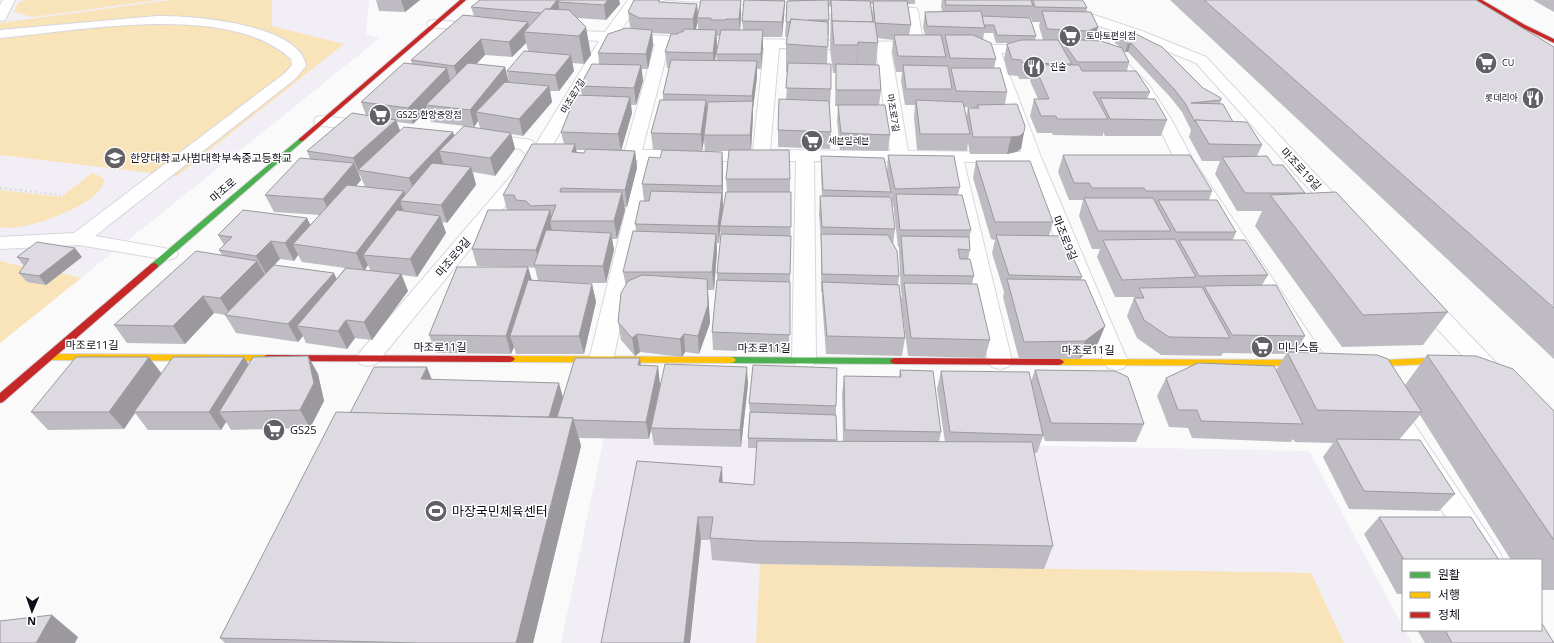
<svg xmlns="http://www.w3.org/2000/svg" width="1554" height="643" viewBox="0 0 1554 643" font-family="'Open Sans','Noto Sans KR',sans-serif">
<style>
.built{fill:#f1eef6}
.green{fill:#f9e3b9}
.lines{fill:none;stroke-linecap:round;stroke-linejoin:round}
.lane-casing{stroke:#d8d6db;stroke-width:2}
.street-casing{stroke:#d8d6db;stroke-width:2}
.fast-casing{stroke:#d8d6db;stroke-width:2}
.slow-casing{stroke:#d8d6db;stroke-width:2}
.jam-casing{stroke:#d8d6db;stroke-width:2}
.path{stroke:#ddddde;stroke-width:2.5;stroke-dasharray:2 3;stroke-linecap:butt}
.lane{fill:#fefefe;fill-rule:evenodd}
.street{fill:#fefefe;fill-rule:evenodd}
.fast{fill:#4caf50;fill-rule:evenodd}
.slow{fill:#ffc107;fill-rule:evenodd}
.jam{fill:#c62828;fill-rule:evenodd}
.wall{fill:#bebcc2;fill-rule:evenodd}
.shaded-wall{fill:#9b999e}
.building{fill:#dddbe1;stroke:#9b999e}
.labels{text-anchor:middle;stroke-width:3;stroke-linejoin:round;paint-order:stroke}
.far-poi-label{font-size:9px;fill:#100d17;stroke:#fff;text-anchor:start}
.far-street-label{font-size:9px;fill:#100d17;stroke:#fff}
.poi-label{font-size:11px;fill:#100d17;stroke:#fff;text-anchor:start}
.street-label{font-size:11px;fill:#100d17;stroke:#fff}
.near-poi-label{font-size:13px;fill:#100d17;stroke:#fff;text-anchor:start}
</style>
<rect width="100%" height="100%" fill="#fafafa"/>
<g class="built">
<path d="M0,0H369L366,34L380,38L0,343Z"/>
<path d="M604,437L1309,451L1403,627V630H1405L1412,643H561Z"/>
</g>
<g class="green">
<path d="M26,0H158L33,17L14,12L18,3Z"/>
<path d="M171,0H272V26L344,44L177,176L0,155V23Z"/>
<path d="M92,173L100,176L104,179C104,202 44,222 25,226C17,228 8,228 0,227V190L61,197Z"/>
<path d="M0,261L25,267L46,285L62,273L81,278L0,343Z"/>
<path d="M760,564L1311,573L1344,643H756Z"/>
</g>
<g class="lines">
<g class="lane-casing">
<g id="lane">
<path d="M3,0H15L5,20L0,21V5Z"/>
<path d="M157,16C190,15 301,24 306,66L295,79L95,236L175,250L178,254L175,258L168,260L79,245L0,249V237L74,233L285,73L292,65L291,59C229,1 79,31 0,38V30Z"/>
</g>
</g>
<g class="street-casing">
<g id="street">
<path d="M628,0H642L619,33L696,38L908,42L905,15L750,14L667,9L662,8L660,5L662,2L667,1L750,6L916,8L918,11L923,43L927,44L929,47L927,50L922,51H891L908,151L1021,152L986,53L958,51L956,48L958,45L963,44L1041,46L1043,49L1041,52L1036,53H1001L1041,157L1128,362L1124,368L1116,370L1108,368L1104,362L1025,162H964L1012,361L1008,367L1000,369L992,367L988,361L946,162L814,161L816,360L812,366L804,368L796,366L792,360L796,161H656L613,360L609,366L601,368L593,366L589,360L638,160H605L599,159L596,155L599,151L625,150L655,44L613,42L550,150L563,151L566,155L563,159L543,160L376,364L368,366L360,364L357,358L360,352L528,156L520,149L478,143L475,139L478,135L484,134L525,139L531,140L536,144L599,41L557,38L552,37L550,34L552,31L557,30L605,32ZM669,45L764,48L753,150H642ZM779,48L876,50L890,151L770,150Z"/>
<path d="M1065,0H1079L1088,13L1142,31L1206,57L1349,210L1352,214L1349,218L1342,220L1335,218L1196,63L1132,37L1096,25L1112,48L1149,85L1171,119L1192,158L1325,357L1329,363L1325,369L1317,371L1309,369L1174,158L1155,119L1135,88L1102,54Z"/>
<path d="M434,20L481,24L486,25L488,28L486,31L481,32L429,27L427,24L429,21Z"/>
<path d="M322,116L370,122L376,123L378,127L376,131L370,132L316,125L314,121L316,117Z"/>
<path d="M1422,292L1430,294L1504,371L1508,377L1504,383L1496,386L1488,383L1414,304L1411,299L1414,294Z"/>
<path d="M1389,398L1398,400L1499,551L1503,560H1473L1377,407L1380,400Z"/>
</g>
</g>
<g class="fast-casing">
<g id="fast">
<path d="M301,138L303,139V141L157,268H151L150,266L151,264L299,139Z"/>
<path d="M731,357L895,358L898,359L900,361L898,363L895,364L731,363L728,362L726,360L728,358Z"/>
</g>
</g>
<g class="slow-casing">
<g id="slow">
<path d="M49,354L267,355L270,356L272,358L270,360L267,361L49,360L46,359L44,357L46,355Z"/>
<path d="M510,356L731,357L734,358L736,360L734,362L731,363L510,362L507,361L505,359L507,357Z"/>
<path d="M1452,357L1455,358L1457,360L1455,362L1452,363L1360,367L1357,366L1355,364L1357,362L1360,361Z"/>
<path d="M1059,359L1310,360L1313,361L1315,363L1313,365L1310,366L1059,365L1056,364L1054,362L1056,360Z"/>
</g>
</g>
<g class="jam-casing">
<g id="jam">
<path d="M460,0H466L303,141H299V139Z"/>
<path d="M1475,0H1482L1525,25L1554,39V43L1521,27Z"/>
<path d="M154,263L157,264L158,266L157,268L3,402L0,403V393L151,264Z"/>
<path d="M267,355L510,356L513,357L515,359L513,361L510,362L267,361L264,360L262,358L264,356Z"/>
<path d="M895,358L1059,359L1062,360L1064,362L1062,364L1059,365L895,364L892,363L890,361L892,359Z"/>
</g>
</g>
<path class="path" d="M0,188L61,195"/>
<use href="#lane" class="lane"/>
<use href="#street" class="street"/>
<use href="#fast" class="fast"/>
<use href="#slow" class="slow"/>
<use href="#jam" class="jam"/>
</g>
<g class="wall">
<path d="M376,0H420L405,12L379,11Z"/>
<path d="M480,0H619L620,4L606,20L577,18L591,55L584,64L572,63L574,71L559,91H550L552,102L523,136L511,134L515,149L495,176L473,172L476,185L447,223L442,222L446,233L417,277L402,275L408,291L372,340L355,338L347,349L306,343L303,336L298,342L236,333L225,315L214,313L185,344L127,343L114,325L222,255L219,250L224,245L218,235L307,218L310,225L320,215L274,212L265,195L310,159L307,151L366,115L361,102L412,64L411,60L474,16L471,7ZM526,43L528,51L507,71L509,83L505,67L476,64L485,55L512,57ZM427,110L431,122L474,127L478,121L480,128L454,136L453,132L400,131L397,122L413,124ZM359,175H360L365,187L371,188L356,186L361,180ZM298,255L302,262L345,268L336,279L334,273L274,265L280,259L294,261ZM368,265L370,270H365Z"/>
<path d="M634,0H660V2L697,4L698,15L701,0H741V14L740,30H743L742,21L744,0H785L784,16L782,37H763V46L761,69H757V77L753,109V117L751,150H789L790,179V192H791L790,282L789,353L713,350L712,332L717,280V273L721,236L720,230L719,243H717V252L714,290H708L710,323L699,354L685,352L682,357L640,352L635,356L621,340L618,322L621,293L626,286L623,272L633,231H636L635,224L640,201H644L642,184L649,157L660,158L662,150H653L651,133L660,100H663V94L669,68H667L665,52L671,34L652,33L653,45L648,69H642L643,81L636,105H631L632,113L621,150L635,151L637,168L627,207H624L625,210L617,239H612L614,250L606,283H573L592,284L596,302L584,354H516L514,347L511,354L436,353L429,335L457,267H524L477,266L472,249L488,210H507L503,195L532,144H564L561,132L576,95H582L580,86L592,64H599L598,53L608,34L626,28L633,29L630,27L628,12ZM698,21V30L696,29ZM717,36H720L716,54L717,61H715L717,46ZM704,140L705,151H729L726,179L727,192H726L723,210V169L722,152L688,151H702ZM576,150H586L584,153L577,152ZM528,267L535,268L538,281L532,280Z"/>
<path d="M789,0H882V1H883V0H915V4H907L911,25L909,35H925L923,27L925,12L942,11L941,6L942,0H1082L1087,8L1086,12L1094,41L1121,48L1115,43L1117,34L1203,88L1221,100L1220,104L1233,122L1262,145L1257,156L1273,165L1305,193L1448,312L1423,345L1342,347L1255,226L1262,211H1237L1215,174L1220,161H1202L1189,137L1191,130L1182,112L1171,98L1128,52H1125L1122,49L1129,62L1127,71L1150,92L1147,99L1167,120L1161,136H1105L1103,132V136L1053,135L1052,133H1037L1030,116L1034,99H1038L1030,81L1031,79H1019L1018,76L1008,75L1004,59L1007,44L1009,43H996L993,33H984L983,40L996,59L994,68L1007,92L1005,104L1024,132L1021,149L1016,152L1007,154H970L968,143L967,151L917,150L914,117L915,105H905L901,81L902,72H896L892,51L893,40L877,38L878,43L876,65L881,90L879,105L890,135L888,151L840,150L837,121L838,106H835L836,73H833L830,49L831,6H829V35H828L827,64L831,89L830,105H829L831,132L830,149L778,147V130L786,99L788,73L786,72V44L787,37H785L786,22ZM871,4H873L872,15ZM1031,17L1032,22H1040L1039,26L1043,40H1035L1036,36L1030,18ZM964,107L975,108H968L966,118Z"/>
<path d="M1170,0H1476L1554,47V359Z"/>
<path d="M1533,0H1554V12Z"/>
<path d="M888,155L960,187L958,195L971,230L969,240L970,250L968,259L974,276L972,284L990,340L985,358L908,356L901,300L902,293H901L899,253V247H898L894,212V207H893L891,194L890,197L895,229L893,244L899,276L898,285L905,338L902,356L826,354L822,300V292H821V243L819,214L820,196H822L821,173V156L887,171Z"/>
<path d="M1063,155L1212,191L1209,200L1236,232L1233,240L1268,275L1262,285L1305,336L1295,353L1405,385L1427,355L1554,411V590H1541V560H1511L1420,415L1399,440L1455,494L1439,511L1349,509L1323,457L1333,443L1295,442L1293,439L1291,442L1192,438L1188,428L1169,427L1157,396L1166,378L1276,370L1286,354L1223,353L1221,356L1161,355L1137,338L1127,316L1134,298H1135V297H1115L1097,257L1100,249H1092L1079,216L1083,200H1069L1058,172Z"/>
<path d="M976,161L1053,222L1049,236L1082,277L1081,280L1105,326L1098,343L1079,359H1019L1003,297L1004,292L992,253L995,240L991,239L973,178Z"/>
<path d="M17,257H82L46,285L27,282L19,273L24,266Z"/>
<path d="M308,356L318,374L324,401L310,428L231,430L226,422L221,430H148L135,413L124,429L48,430L31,412L161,373L244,357L248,364Z"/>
<path d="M641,365L660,383L748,384L741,447L654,445L651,430L649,439L579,438L581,446L533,643H225L220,638L350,413L432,379L563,398Z"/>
<path d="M900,370L941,432L939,442H945L937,389L941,371L1031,381L1035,370L1144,424L1136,442L1045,441L1043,436L1037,453H1034L1053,546L1044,569L760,564L712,560L710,540H701L690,643H601L723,482L754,485L757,448H748V438L750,412L749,403L836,406V415L837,441H843L842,394L844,376L899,377Z"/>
<path d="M1379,517L1499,560H1403V594H1397L1364,534Z"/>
<path d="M1417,630H1541L1554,643H1425Z"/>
</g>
<g class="shaded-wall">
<path d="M401,0H420L405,12Z"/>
<path d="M557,0H558L560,14H546Z"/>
<path d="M608,0H619L620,4L606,20L604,5Z"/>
<path d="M741,0V14L740,34L739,19Z"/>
<path d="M785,1L784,16L782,37V22Z"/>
<path d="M697,4L698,18H697L698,21L694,35L693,19Z"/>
<path d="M528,22L530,33L524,32L526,43L512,57L509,42Z"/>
<path d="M586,27L591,55L584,64L579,36Z"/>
<path d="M1098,27L1094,42L1083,47L1087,31Z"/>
<path d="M652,30L653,45L648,69L646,54Z"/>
<path d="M716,30L717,46L714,69L713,53Z"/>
<path d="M763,30V46L761,69V54Z"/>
<path d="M481,39L485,55L459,82L454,66Z"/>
<path d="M858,42L856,71V74L858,45Z"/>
<path d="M1131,43L1128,52H1125L1128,44Z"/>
<path d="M571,55L574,71L559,91L555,75Z"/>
<path d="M757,61V77L753,109V117L751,151L750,135L752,107V96Z"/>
<path d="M641,65L643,81L636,105L634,88Z"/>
<path d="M505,67L509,83L476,112L478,121L474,127L470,110Z"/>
<path d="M447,68L451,84L426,105L427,110L413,124L408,108Z"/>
<path d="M549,86L552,102L523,136L519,119Z"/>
<path d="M630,97L632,113L621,151L618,134Z"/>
<path d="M706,100L708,117L704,135V140L702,151L701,134Z"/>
<path d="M396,120L402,136L358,170L353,158Z"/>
<path d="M453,132L458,149L439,151L444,165L415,195L409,178Z"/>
<path d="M1024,132L1021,149L1016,152L1007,154L1011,137Z"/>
<path d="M511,133L515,149L495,176L490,158Z"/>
<path d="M575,144L578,161L572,152Z"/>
<path d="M635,151L637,168L627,207L625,190Z"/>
<path d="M722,152L723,169V203L722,186Z"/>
<path d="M354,163L361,180L331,216L323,199Z"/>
<path d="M471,167L476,185L447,223L441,205Z"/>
<path d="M404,191L408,202L400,201L405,215L363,255L368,265L364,271L356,253Z"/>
<path d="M622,192L625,210L617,239L614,221Z"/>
<path d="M722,193L723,210L720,226V230L719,243L718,226Z"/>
<path d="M550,210L552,221H550L552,231L539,265L536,250Z"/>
<path d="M440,216L446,233L417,277L410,259Z"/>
<path d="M307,218L316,236L293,244L298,255L294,261L285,243Z"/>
<path d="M611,233L614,250L606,283L603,266Z"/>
<path d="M716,234L717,252L714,290L712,272Z"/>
<path d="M271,241L280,259L266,274L256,256Z"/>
<path d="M75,248L82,257L46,285L39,276Z"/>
<path d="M257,261L267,278L231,316L220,298Z"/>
<path d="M528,267L533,285L510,336L514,347L511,354L506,336Z"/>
<path d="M334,273L342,291L297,326L303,336L298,342L288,324Z"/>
<path d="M401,274L408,291L372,340L364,322Z"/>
<path d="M707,279L710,323L699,354L698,336Z"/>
<path d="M592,284L596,302L584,354L579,336Z"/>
<path d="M203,296L214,313L185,344L173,326Z"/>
<path d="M346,320L355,338L347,349L338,331Z"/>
<path d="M1105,326L1098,343L1079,359L1085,341Z"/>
<path d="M637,334L640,352L635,356L632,338Z"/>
<path d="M684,334L685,352L682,357L680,339Z"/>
<path d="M308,356L318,374L324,401L310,428L300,410Z"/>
<path d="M149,357L162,374L134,412L135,413L124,429L109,412Z"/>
<path d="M244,357L255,375L219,412L226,422L221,430L209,412Z"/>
<path d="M640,358L642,376L638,365Z"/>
<path d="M658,366L660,384L651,428V430L649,439L646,422Z"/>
<path d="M427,367L434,385L421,379Z"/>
<path d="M747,367L748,384L741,447L740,430Z"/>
<path d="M559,383L564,401L558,420H548Z"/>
<path d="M573,418L581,446L533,643H516Z"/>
<path d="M722,467L723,491L719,482Z"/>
<path d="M698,517L701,540L690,643H684Z"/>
<path d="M52,615L78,637L75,643H36Z"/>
</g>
<g class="building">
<path d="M480,0H557L550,9H545L541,13L471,7Z"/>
<path d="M560,0H608L604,5L558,2Z"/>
<path d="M634,0H659V2L697,4L693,19L639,18L628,12Z"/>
<path d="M701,0H741L739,19H726L725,20H711V18H697Z"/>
<path d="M744,0L785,1L782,22L742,21Z"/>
<path d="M828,0L829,20H808V21L791,19L790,22H786L787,1Z"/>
<path d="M831,0L870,1L873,22L832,21Z"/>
<path d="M945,0H1031L1033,6L946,5Z"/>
<path d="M1033,0H1082L1084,2L1087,8L1035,7Z"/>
<path d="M1204,0H1476L1554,47V308Z"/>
<path d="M873,1H907L911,25L875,23Z"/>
<path d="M545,9L569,10L586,27L579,36L524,32Z"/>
<path d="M981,11L985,28L927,26L925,12Z"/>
<path d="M1042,11L1091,12L1098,27L1087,31L1047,29Z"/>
<path d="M463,15L528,22L509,42L481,39L454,66L411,60Z"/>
<path d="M982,16L1030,18L1036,36L997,35L994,25H984Z"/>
<path d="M791,19L828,22V47L786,44Z"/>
<path d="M832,21L875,22L878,43L858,42V45H834Z"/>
<path d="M626,28L652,30L646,54L598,53L608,34Z"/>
<path d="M684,29L716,30L713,53L665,52L671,34H678L679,32H683Z"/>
<path d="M721,30H763L761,54H716Z"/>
<path d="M1130,31L1162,47L1203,88L1221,98V100L1191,103L1223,104L1233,122L1195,120V122L1185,103L1174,89L1131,43L1128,44L1117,34Z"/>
<path d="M894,35H941L946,57L898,56Z"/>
<path d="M945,35H973L991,43L996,59L950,58Z"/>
<path d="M1061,39L1101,41L1122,48L1129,62H1077Z"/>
<path d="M1021,40H1058L1072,64L1023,63L1021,60L1012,59L1007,44Z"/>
<path d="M524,51L571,55L555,75L507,71Z"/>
<path d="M671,60L757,61L752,96L663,94Z"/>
<path d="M404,63L447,68L408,108L361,102Z"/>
<path d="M468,63L505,67L470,110L426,105Z"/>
<path d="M788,63L831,64V89L786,88Z"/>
<path d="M592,64L641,65L634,88L580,86Z"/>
<path d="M836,64L879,65L881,90H836Z"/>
<path d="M903,65L948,66L952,89H906Z"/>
<path d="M1034,65H1079L1082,71H1136L1150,92H1093L1108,119H1057L1056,116H1041L1034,99H1049Z"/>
<path d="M951,68H1000L1007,92L956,91Z"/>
<path d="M505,82L549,86L519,119L476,112Z"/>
<path d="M576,95L630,97L618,134L561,132Z"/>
<path d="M1100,98L1155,99L1167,120L1110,119Z"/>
<path d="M779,99L829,101L831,132L778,130Z"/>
<path d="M660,100H706L701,134L651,133Z"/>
<path d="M916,100L963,102L970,134H920Z"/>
<path d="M753,101L750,135H704L708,102Z"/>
<path d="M1017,104L1025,126L1024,132L1020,136L1011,137H973L968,108H979L977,105Z"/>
<path d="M838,105H885L890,135L841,133Z"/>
<path d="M352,113L396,120L353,158L307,151Z"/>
<path d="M1195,120L1247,122L1262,145L1209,144Z"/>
<path d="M464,126L511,133L490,158L439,151Z"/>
<path d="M404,127L453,132L409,178L358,170Z"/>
<path d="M532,144H575L572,152L584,153L586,149L635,151L625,190L561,188L560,192H622L614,221H550L556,205L531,206L526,201L516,200L514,195H503Z"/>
<path d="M662,150L722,152V186L642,184L649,157L660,158Z"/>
<path d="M729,150H789L790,179H726Z"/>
<path d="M888,155L954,156L960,187L895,189Z"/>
<path d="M1063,155H1190L1212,191H1146L1144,188H1092L1089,183H1074Z"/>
<path d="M821,156L884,158L891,192L823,190Z"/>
<path d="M1267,156L1273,165H1283L1305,193H1245L1222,157Z"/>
<path d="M300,158L354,163L323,199L265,195Z"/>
<path d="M976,161H1030L1053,222H995Z"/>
<path d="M432,163L471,167L441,205L400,201Z"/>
<path d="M347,185L404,191L356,253L293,244Z"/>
<path d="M651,191L722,193L718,226L635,224L640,201H649Z"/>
<path d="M726,192H791V227L720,226Z"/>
<path d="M1336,192L1448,312L1363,315L1270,195Z"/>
<path d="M896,194L962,195L971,230H900Z"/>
<path d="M820,196L891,197L895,229L822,227Z"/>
<path d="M1084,198H1153L1171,231H1098Z"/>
<path d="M1158,200H1217L1236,232H1176Z"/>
<path d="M243,210L307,218L285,243L271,241L256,256L219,250L232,237L218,235Z"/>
<path d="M397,210L440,216L410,259L363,255Z"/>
<path d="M488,210H550L536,250L472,249Z"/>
<path d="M546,230L611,233L603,266L534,265Z"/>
<path d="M633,231L716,234L712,272H623Z"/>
<path d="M721,234L791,236L790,274L717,273Z"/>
<path d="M821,234L888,235L897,251L899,276L822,274Z"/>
<path d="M996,235L1063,236L1082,277L1009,275Z"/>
<path d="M901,236L969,237L970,250L958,249L960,259H970L974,276L904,275Z"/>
<path d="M1175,239L1196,277L1122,280L1103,240Z"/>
<path d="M1179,240H1245L1268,275L1199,276Z"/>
<path d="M37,242L75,248L39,276L19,273L29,259L17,257Z"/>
<path d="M196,251L257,261L220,298L203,296L173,326L114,325Z"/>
<path d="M274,265L334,273L288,324L225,315Z"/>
<path d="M457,267H528L506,336L429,335Z"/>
<path d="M346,268L401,274L364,322L346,320L338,331L297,326Z"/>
<path d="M642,275L707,279L708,305L698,336L684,334L680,339L637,334L632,338L618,322L621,293L628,281Z"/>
<path d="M1007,279L1085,280L1105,326L1085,341L1024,342Z"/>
<path d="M528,280L592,284L579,336H510Z"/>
<path d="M717,280L790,282V335L712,332Z"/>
<path d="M822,282L899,285L905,338L827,336Z"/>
<path d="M904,283L977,284L990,340L911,338Z"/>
<path d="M1276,285L1305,336L1232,335L1204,286Z"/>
<path d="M1202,287L1230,338L1169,337L1144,320L1134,298H1144L1139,288Z"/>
<path d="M1287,352L1377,355L1388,359L1422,412L1317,410Z"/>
<path d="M1427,355L1476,356L1513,369L1554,411V540Z"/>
<path d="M308,356L314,383L300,410L219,412L253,357Z"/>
<path d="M76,357H149L109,412H31Z"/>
<path d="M173,357H244L209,412H134Z"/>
<path d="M575,358H640L638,365L658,366L646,422L574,420L573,418L557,417Z"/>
<path d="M1198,363L1274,366L1303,424L1201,421L1197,410H1178L1166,378Z"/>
<path d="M665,364L747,367L740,430L651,428Z"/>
<path d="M753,365L837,368L836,406L749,403Z"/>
<path d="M374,367H427L421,379L559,383L549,417L350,413Z"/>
<path d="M900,370L933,371L941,432L845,430L844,376L901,377Z"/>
<path d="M1035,370L1115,371L1128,377L1144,424L1051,423Z"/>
<path d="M941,371L1029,372L1043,435L950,432Z"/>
<path d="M336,412L573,418L516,643H418L220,638Z"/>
<path d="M750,412L836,415L837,440L748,438Z"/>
<path d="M1336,439L1420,440L1455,494L1364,491Z"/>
<path d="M757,441L1032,442L1053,546L759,541L710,538L713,517H698L684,643H601L637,461L722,467L719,482L754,485Z"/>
<path d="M1379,517H1471L1499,560H1404Z"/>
<path d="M52,615L36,643H0V621Z"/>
<path d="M1541,622L1554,643H1452L1445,630H1541Z"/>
</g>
<defs>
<g id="supermarket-disc" transform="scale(1.15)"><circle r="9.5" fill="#626066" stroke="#fff"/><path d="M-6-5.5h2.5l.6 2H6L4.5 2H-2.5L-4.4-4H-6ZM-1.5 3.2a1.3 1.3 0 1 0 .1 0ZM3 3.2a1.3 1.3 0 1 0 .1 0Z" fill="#fff"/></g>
<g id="restaurant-disc" transform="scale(1.15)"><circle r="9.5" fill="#626066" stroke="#fff"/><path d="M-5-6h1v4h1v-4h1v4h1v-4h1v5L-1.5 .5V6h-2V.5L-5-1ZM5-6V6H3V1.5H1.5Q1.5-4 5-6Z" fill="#fff"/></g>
<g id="school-disc" transform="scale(1.15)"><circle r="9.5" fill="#626066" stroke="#fff"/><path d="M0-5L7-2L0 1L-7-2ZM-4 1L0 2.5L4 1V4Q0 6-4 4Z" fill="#fff"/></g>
<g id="stadium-disc" transform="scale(1.15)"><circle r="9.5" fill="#626066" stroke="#fff"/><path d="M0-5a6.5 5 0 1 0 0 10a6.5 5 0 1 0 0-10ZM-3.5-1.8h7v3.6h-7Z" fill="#fff"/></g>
</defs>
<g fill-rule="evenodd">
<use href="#supermarket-disc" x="1070" y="36"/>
<use href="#supermarket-disc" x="1486" y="63"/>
<use href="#restaurant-disc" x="1034" y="67"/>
<use href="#restaurant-disc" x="1533" y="98"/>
<use href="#supermarket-disc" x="380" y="115"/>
<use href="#supermarket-disc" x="812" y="141"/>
<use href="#school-disc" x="115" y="158"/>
<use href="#supermarket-disc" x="1262" y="347"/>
<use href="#supermarket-disc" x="274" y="430"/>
<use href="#stadium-disc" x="436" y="511"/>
</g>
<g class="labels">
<g class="far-poi-label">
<text x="1086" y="39">토마토편의점</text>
<text x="1502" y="66">CU</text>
<text x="1050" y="70">진술</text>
<text x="1518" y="101" text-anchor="end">롯데리아</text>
<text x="396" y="118">GS25 한양중앙점</text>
<text x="828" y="144">세븐일레븐</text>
</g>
<g class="far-street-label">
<text transform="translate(573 96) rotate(-59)" y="3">마조로7길</text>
<text transform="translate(893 113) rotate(81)" y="3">마조로7길</text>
</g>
<g class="poi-label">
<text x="130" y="162">한양대학교사범대학부속중고등학교</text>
<text x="1278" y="351">미니스톱</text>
<text x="290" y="434">GS25</text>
</g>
<g class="street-label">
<text transform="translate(1301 169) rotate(47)" y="4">마조로19길</text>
<text transform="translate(223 190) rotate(-41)" y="4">마조로</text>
<text transform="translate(1065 238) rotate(68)" y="4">마조로9길</text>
<text transform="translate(453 257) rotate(-50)" y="4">마조로9길</text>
<text x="92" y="349">마조로11길</text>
<text x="440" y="351">마조로11길</text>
<text x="764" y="352">마조로11길</text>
<text x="1088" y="354">마조로11길</text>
</g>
<g class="near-poi-label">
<text x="452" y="516">마장국민체육센터</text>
</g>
</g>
<rect x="1402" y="559" width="140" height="72" fill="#ffffff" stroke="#9f9ea2"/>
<rect x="1410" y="572" width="20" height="6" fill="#4caf50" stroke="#9f9ea2"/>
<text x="1438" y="579" font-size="12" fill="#100d17">원활</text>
<rect x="1410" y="592" width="20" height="6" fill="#ffc107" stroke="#9f9ea2"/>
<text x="1438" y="599" font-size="12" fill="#100d17">서행</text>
<rect x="1410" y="612" width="20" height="6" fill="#c62828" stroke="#9f9ea2"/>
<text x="1438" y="619" font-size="12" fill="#100d17">정체</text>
<g transform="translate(32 611) rotate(182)" stroke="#ffffff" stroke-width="3" paint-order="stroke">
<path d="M0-3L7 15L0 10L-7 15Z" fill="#100d17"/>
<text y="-6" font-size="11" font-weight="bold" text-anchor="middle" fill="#100d17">N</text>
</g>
</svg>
